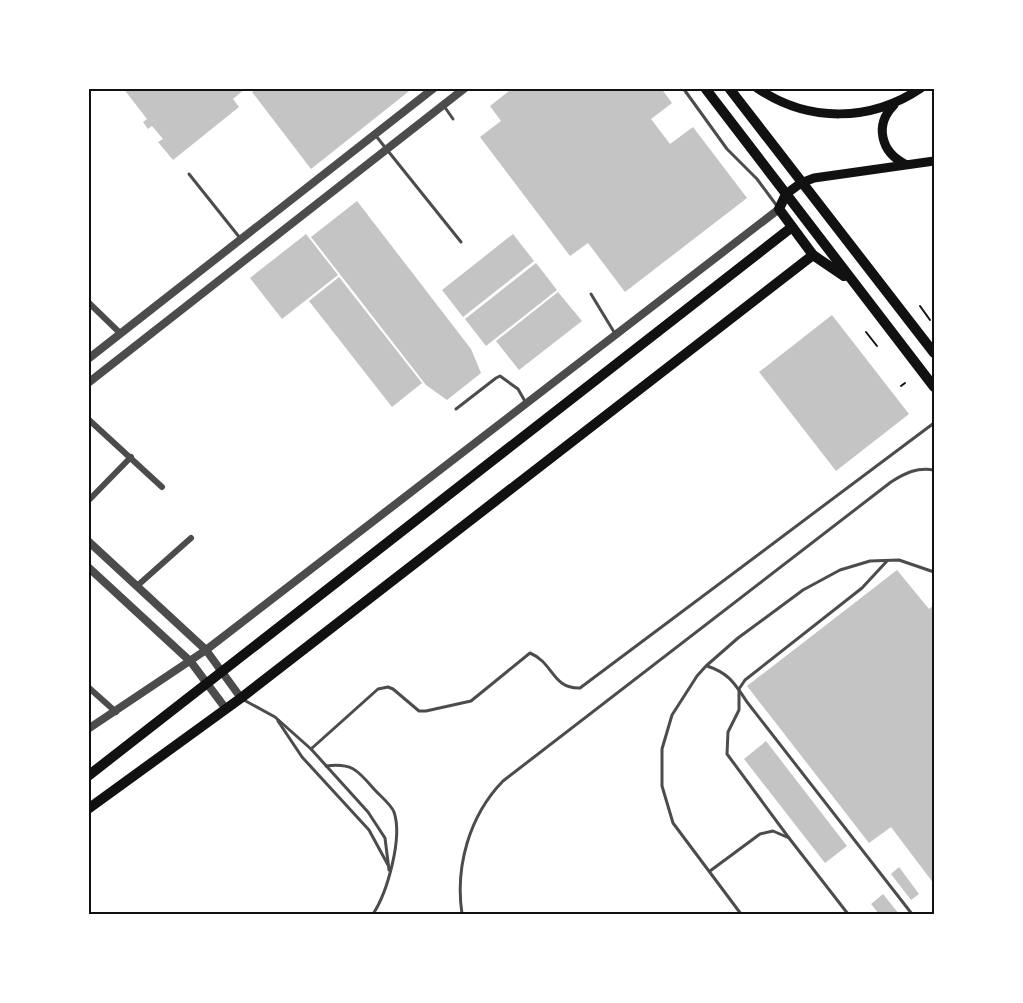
<svg xmlns="http://www.w3.org/2000/svg" width="1023" height="1003" viewBox="0 0 1023 1003" font-family="'Golos Text',sans-serif">
<style>
.building{fill:#c4c4c4}
.lines{fill:none;stroke-linecap:round;stroke-linejoin:round}
.path{stroke:#111;stroke-width:2}
.service{stroke:#4c4c4c;stroke-width:3}
.minor{stroke:#4c4c4c;stroke-width:6}
.tertiary{stroke:#4c4c4c;stroke-width:8}
.secondary{stroke:#111;stroke-width:9}
.primary{stroke:#111;stroke-width:10}
.neatline{fill:none;stroke:#111;stroke-width:2}
</style>
<rect width="100%" height="100%" fill="#fff"/>
<g class="building">
<path d="M123,88H246L233,99L239,107L173,160L158,142L163,139L152,126L148,129L143,122L147,119Z"/>
<path d="M257,88H413L311,169L252,92Z"/>
<path d="M513,88H661L672,103L651,119L670,144L693,127L747,198L625,292L588,243L570,256L480,137L501,121L490,106Z"/>
<path d="M357,201L471,349L481,373L447,400L426,385L311,237Z"/>
<path d="M306,234L338,275L282,319L250,278Z"/>
<path d="M513,234L534,261L463,317L442,290Z"/>
<path d="M536,263L557,290L486,346L465,319Z"/>
<path d="M339,277L422,383L392,407L309,301Z"/>
<path d="M558,292L582,321L519,370L496,341Z"/>
<path d="M832,315L909,414L836,471L759,372Z"/>
<path d="M897,570L929,609L934,605V884L891,827L869,843L747,686Z"/>
<path d="M766,741L847,846L825,863L744,759Z"/>
<path d="M899,867L919,894L911,900L891,874Z"/>
<path d="M883,894L899,914H879L871,904Z"/>
</g>
<g class="lines">
<g class="path">
<path d="M920,306L930,320"/>
<path d="M866,332L877,346"/>
<path d="M901,386L905,383"/>
</g>
<g class="service">
<path d="M683,88L727,149L757,179L777,206"/>
<path d="M444,106L453,119"/>
<path d="M376,136L461,242"/>
<path d="M189,174L240,238"/>
<path d="M591,294L614,332"/>
<path d="M456,409L496,378L500,376L518,389L526,403"/>
<path d="M707,666C729,673 735,684 747,702L912,914"/>
<path d="M242,699L275,717L311,749L368,812L385,838L389,870"/>
<path d="M278,721L302,757L369,830L388,865"/>
<path d="M311,749L378,689L388,687L393,689L419,711H426L471,701L530,653C554,663 552,689 580,688L934,423"/>
<path d="M326,766C351,763 357,769 373,788C379,795 391,804 394,812C403,838 387,893 373,914"/>
<path d="M789,838L727,754L728,732L739,710V689L745,680L862,588L887,561"/>
<path d="M710,871L760,834L773,831L789,838L848,914"/>
<path d="M462,914C455,867 469,816 503,781L891,482C905,473 917,467 934,470"/>
<path d="M741,914L673,823L662,786V749L672,715L697,676L706,666L738,638L803,590L840,570L870,561L899,560L934,572"/>
</g>
<g class="minor">
<path d="M88,302L121,334"/>
<path d="M88,419L162,487"/>
<path d="M88,501L131,457"/>
<path d="M137,586L191,538"/>
<path d="M88,687L116,712"/>
</g>
<g class="tertiary">
<path d="M88,359L434,88"/>
<path d="M88,383L465,88"/>
<path d="M88,541L206,650L241,698"/>
<path d="M88,567L191,662L226,709"/>
<path d="M88,729L206,650L779,209"/>
</g>
<g class="secondary">
<path d="M757,88C808,123 871,122 921,88"/>
<path d="M894,105C874,125 881,152 905,164"/>
<path d="M786,194L801,183L814,178L934,161"/>
</g>
<g class="primary">
<path d="M705,88L934,387"/>
<path d="M729,88L934,353"/>
<path d="M786,194L779,209L813,255L844,276"/>
<path d="M88,776L792,227"/>
<path d="M88,809L241,698L813,255"/>
</g>
</g>
<rect width="1023" height="1003" fill="none" stroke="#ffffff" stroke-width="180"/>
<rect x="90" y="90" width="843" height="823" class="neatline"/>
</svg>
